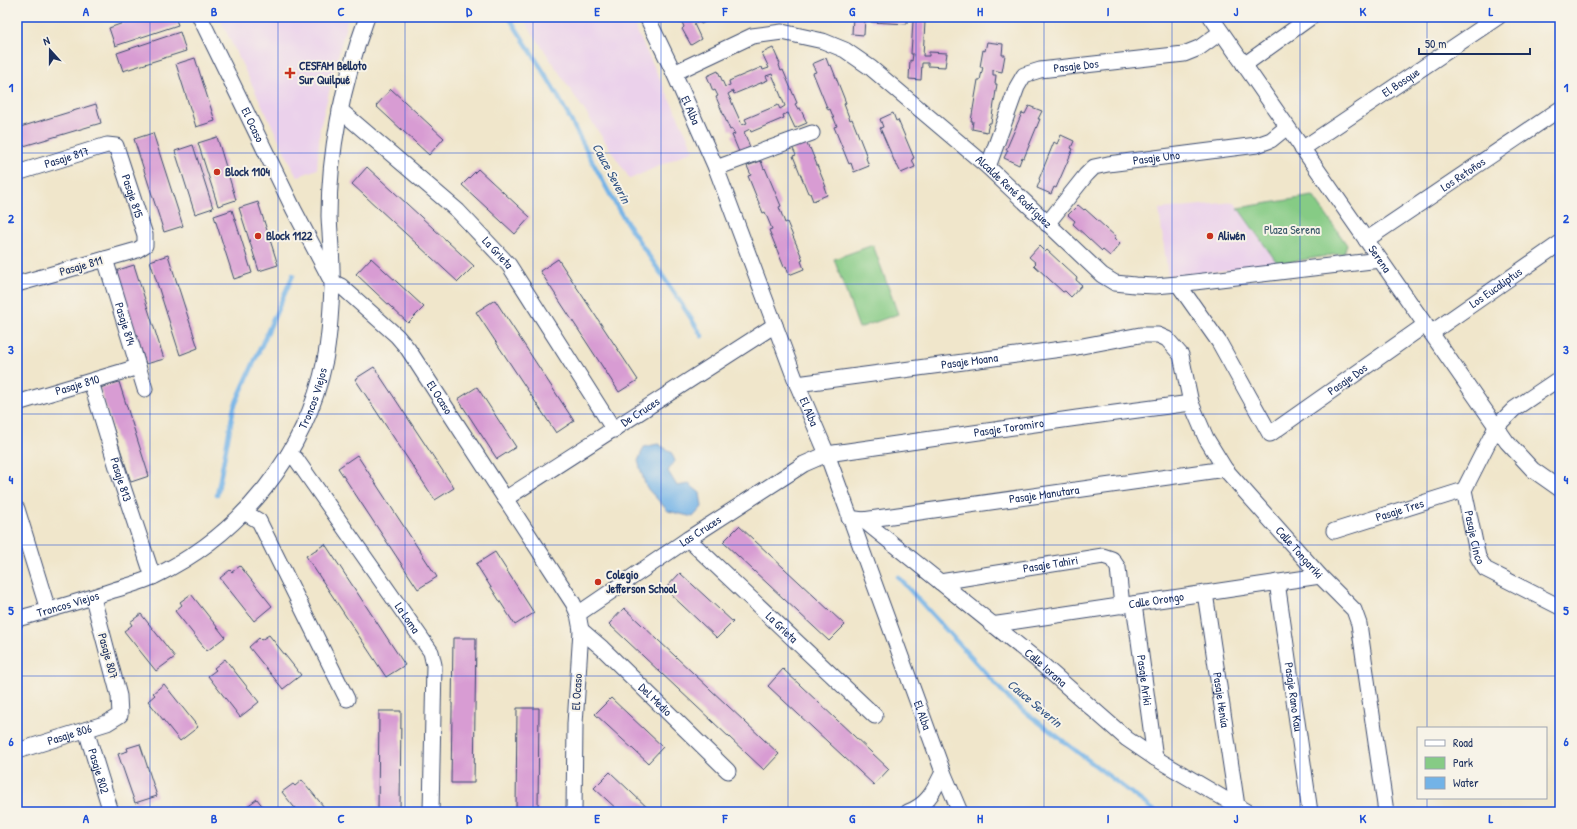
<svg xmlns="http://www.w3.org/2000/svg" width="1577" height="829" viewBox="0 0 1577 829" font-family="'Patrick Hand',sans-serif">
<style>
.built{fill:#ebd1eb}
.green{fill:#86cb85;stroke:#507d72}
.water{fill:#73b3e7;stroke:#4771a2}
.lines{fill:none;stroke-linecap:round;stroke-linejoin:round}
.stream{stroke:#73b3e7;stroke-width:4.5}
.building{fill:#d89cd3;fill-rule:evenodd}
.minor-casing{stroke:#3b4a6e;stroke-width:17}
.minor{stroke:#fff;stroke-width:15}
.grid{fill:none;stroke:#1d4ed8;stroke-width:1;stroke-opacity:0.55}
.poi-dot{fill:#c8321e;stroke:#f7f3e8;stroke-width:1.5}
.labels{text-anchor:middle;stroke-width:4;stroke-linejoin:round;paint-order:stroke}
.poi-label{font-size:12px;font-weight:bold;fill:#1b2f5e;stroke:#f7f3e8;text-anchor:start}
.street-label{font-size:12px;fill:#1b2f5e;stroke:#f7f3e8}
.park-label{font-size:12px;fill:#365668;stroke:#f7f3e8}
.water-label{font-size:13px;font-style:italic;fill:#355787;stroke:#f7f3e8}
.neatline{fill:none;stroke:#1d4ed8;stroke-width:1.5}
.grid-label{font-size:13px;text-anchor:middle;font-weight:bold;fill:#1d4ed8}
</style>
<rect width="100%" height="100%" fill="#f7f3e8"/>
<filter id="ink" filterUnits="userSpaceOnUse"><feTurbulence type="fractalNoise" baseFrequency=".025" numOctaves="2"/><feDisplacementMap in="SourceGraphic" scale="8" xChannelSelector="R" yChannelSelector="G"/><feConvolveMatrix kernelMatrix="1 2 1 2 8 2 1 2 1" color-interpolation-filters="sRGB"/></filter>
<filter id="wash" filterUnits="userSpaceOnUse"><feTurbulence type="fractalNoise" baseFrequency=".012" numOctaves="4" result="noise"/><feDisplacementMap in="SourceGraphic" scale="16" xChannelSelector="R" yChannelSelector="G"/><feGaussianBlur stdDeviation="0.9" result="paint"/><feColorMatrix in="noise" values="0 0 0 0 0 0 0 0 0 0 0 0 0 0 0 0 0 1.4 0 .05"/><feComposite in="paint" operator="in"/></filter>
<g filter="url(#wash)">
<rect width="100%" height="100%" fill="#f0e6cb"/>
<g class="built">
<path d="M219,17H348L320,128L317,169L297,177Z"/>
<path d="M522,17H630L694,150L630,179Z"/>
<path d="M1234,202L1278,264L1168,277L1159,209Z"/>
</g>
<g class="green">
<path d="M1313,196L1347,245L1344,253L1278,264L1238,208Z"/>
<path d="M873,245L898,314L859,328L834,259Z"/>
</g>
<path class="water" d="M658,444L671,452L675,461L668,471L677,486L689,484L700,493L702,507L693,517L668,511L646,487L638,461L644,447Z"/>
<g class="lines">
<g class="stream">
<path d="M509,17C526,45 546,73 561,102C581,139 599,176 620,212C646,254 676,293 702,336"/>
<path d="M217,495L234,407L293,275"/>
<path d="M898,577L1011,701L1156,812"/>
</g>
</g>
<g id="blocks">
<g class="building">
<path d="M140,17H175L178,25L115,46L109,28Z"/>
<path d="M676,17L691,18L715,17L701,24L699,22L694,24L701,39L691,45L682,29L684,27L682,22L679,23Z"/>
<path d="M853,17H923V22H925L923,56H929V52L947,53L945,67L928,66V63H922L921,80L909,79L910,60L912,61L913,54H911L913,21L907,20V24L871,22V19L865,18L864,35L852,34Z"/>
<path d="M180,32L186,51L123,71L117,53Z"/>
<path d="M987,42L1003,44L1002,55H1005L1002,72L993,70V75H996L995,84H997L991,123H989L987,132L972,129L973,121H971L978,80H980L983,67H980L983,50L985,51Z"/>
<path d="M773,48L780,64L779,65L781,71L783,70L797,103L795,104L798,109L800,108L807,123L795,128L788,113L783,115L784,118L751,132L750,129L744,132L750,147L739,152L732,135L735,134L732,129L730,130L716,97L718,96L715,90L713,91L707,76L718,71L725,87L730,85L729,81L762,67L763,70L769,68L762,53ZM772,74L785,106L780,109L778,105L745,119L747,123L742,125L728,94L733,91L734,94L768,80L766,76Z"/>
<path d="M195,58L215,121L196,127L176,64Z"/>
<path d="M826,58L829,66L831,65L846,103L844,104L850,120L852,119L867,157L866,158L869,166L854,172L851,163L849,164L834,127L837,126L830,109L828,110L813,73L816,72L812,64Z"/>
<path d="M391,89L444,138L429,155L376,106Z"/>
<path d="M96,104L101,123L17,148V128Z"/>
<path d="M1029,106L1042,111L1038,119H1040L1024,158L1022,157L1019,165L1004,158L1008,150H1006L1022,113L1025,114Z"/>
<path d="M893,113L896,121L898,120L914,158L912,159L915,167L901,173L897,165H896L880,128L883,127L880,119Z"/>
<path d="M153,133L183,226L164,232L134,139Z"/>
<path d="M1061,135L1074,141L1071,148L1073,149L1056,188L1054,187L1051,194L1037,188L1040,180L1039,179L1054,142L1057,144Z"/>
<path d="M217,137L236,200L218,206L198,143Z"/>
<path d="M806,141L809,149L810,148L826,187H824L827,195L813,201L810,193H808L793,156L796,155L792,147Z"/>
<path d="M193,145L213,208L195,214L175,151Z"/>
<path d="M761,161L764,169L765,168L781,206L779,207L785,223L787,222L803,260L801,261L804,269L789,275L786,266L784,267L769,230L772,229L765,212L763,213L748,176L751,175L747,166Z"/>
<path d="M367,167L474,266L458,282L352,184Z"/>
<path d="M478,169L530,217L515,234L462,185Z"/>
<path d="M258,202L278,265L259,271L239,208Z"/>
<path d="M1078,205L1084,210L1085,209L1116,237L1114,238L1120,244L1110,256L1103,250L1102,251L1073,224L1075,221L1068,215Z"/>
<path d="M232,210L252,273L234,279L214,216Z"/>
<path d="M1039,246L1045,252L1047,250L1077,278L1076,280L1082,285L1071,297L1065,291L1063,292L1034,265L1036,263L1029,257Z"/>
<path d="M168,255L198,348L180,355L150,261Z"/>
<path d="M371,258L424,307L408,323L356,274Z"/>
<path d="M558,259L638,380L619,392L540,271Z"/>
<path d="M134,265L164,359L146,364L115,271Z"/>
<path d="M495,300L574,421L556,433L476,312Z"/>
<path d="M374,367L454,488L435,500L355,379Z"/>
<path d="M119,382L149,476L131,482L100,388Z"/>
<path d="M477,387L516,447L497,459L458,399Z"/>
<path d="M357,455L437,577L418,589L338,468Z"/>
<path d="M739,526L845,625L829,641L723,542Z"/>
<path d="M325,544L405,665L386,677L306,556Z"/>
<path d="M495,552L534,613L515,625L476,564Z"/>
<path d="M240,566L272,606L254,621L220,578L230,570L232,572Z"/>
<path d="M680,573L733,622L717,638L665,589Z"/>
<path d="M191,594L225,637L207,651L175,611L182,605L180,602Z"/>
<path d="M624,608L779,754L764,770L609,624Z"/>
<path d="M141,614L175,657L156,671L124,631L132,625L130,622Z"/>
<path d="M269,635L301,675L283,689L249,647L259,638L261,640Z"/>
<path d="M453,638H476L474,783H451Z"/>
<path d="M225,659L259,702L240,717L208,676L216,670L214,668Z"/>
<path d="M783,669L889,769L874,785L768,686Z"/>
<path d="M164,684L198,727L180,741L148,701L155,695L153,693Z"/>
<path d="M611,698L663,747L648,763L595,714Z"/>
<path d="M517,708H539L538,812H516Z"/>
<path d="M379,711H401L400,812H378Z"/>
<path d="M140,744L157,796L135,803L118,754L128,751L127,748Z"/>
<path d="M610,772L652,812H620L594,788Z"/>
<path d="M302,780L328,812H298L282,792L293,784L295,786Z"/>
<path d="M257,799L267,812H245L248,809L246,807Z"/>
</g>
</g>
</g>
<g filter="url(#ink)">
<use href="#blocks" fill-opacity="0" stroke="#3b4a6e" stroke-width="1"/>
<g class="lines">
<g class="minor-casing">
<g id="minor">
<path id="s1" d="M200,17L294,210L332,282L341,286L397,336L408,349L573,603L578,614L581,630L575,724L574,812"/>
<path id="s2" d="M647,17L674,73L716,168L797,384L827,454L943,772L960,812"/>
<path id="s3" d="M1211,17L1507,442L1533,470L1560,489"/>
<path d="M1244,65L1311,17"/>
<path id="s4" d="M674,73L752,36L782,32L823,41L845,50L871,68L988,167L1102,275L1115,283L1135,285L1155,286L1178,284L1380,260"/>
<path id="s5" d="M340,110L458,211L509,265L614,430"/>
<path id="s6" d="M1302,149L1498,17"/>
<path id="s7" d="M988,167L1017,87L1024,75L1040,70L1184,54L1199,48L1221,32"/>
<path d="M716,168L812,133"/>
<path id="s8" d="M17,173L107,145L116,146L145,235V245L137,250L17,284"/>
<path id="s9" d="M1047,224L1086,175L1094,167L1108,164L1257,145L1271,140L1287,127"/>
<path id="s10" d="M1366,240L1560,109"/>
<path id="s11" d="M105,259L145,389"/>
<path id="s12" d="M1178,284L1219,342L1270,434L1425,325"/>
<path id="s13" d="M1431,333L1560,243"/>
<path id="s14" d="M1560,378L1514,409L1496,427L1464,490L1478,557L1485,569L1560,607"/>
<path id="s15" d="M91,382L123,487L153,577"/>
<path id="s16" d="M797,384L1077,347L1140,335H1158L1167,339L1181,355L1191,403L1206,438L1225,469L1320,576L1354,610L1359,624L1361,638L1386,812"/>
<path id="s17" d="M17,403L138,367"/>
<path id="s18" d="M288,455L296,459L431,652L434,665L431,812"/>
<path id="s19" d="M505,499L775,325"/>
<path d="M17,509L48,610"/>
<path d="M244,512L259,521L347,699"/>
<path id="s20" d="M849,518L863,520L1037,660L1127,739L1155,758L1247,812"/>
<path id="s21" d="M863,520L1225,469"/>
<path id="s22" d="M1334,531L1464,490"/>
<path id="s23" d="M688,539L875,716"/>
<path id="s24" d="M940,582L1103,556L1112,559L1118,568L1122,606"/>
<path id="s25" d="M1277,582L1310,812"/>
<path id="s26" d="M1205,593L1237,806"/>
<path id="s27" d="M1134,604L1155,758"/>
<path id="s28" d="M578,614L688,539L804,464L827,454L1077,418L1191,403"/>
<path id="s29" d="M17,619C49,610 82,601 114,590C128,586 142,582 155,576C241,535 306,454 325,360C330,335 331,311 332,286C333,263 330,239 329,216C329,148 344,80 367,17"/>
<path id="s30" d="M991,625L1320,576"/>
<path id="s31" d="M581,630L602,648L728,771"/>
<path id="s32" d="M86,730L111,812"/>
<path id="s33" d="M17,751L107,723L120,715L119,696L93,598"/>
<path d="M908,812C929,804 934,790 943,772"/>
</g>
</g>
<use href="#minor" class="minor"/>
</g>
</g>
<path class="grid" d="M150,17V812M278,17V812M405,17V812M533,17V812M661,17V812M788,17V812M916,17V812M1044,17V812M1172,17V812M1300,17V812M1427,17V728M17,153H1560M17,284H1560M17,414H1560M17,545H1560M17,676H1560M1427,798V812"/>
<g class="poi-dot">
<path d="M288 67h4v4h4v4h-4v4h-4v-4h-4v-4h4z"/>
<circle cx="217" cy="172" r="4"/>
<circle cx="258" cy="236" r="4"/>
<circle cx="1210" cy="236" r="4"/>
<circle cx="598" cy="582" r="4"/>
</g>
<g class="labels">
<g class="poi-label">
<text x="299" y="70">CESFAM Belloto<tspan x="299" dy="14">Sur Quilpué</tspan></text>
<text x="225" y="176">Block 1104</text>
<text x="266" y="240">Block 1122</text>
<text x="1218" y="240">Aliwén</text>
<text x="606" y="579">Colegio<tspan x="606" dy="14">Jefferson School</tspan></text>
</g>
<g class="street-label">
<text dy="4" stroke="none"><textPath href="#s7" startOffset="152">Pasaje Dos</textPath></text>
<text dy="4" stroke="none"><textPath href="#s6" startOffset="119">El Bosque</textPath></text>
<text dy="4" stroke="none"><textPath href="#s2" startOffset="103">El Alba</textPath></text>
<text dy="4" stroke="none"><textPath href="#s1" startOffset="120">El Ocaso</textPath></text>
<text dy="4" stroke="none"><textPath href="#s8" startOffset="52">Pasaje 817</textPath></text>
<text dy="4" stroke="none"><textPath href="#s9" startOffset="137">Pasaje Uno</textPath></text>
<text dy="4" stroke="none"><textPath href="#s10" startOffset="117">Los Retoños</textPath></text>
<text dy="4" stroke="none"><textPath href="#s4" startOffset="403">Alcalde René Rodríguez</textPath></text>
<text dy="4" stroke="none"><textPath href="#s8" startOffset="156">Pasaje 815</textPath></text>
<text dy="4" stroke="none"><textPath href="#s5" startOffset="213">La Grieta</textPath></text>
<text dy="4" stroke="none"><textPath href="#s3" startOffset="295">Serena</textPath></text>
<text transform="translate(81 266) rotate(-16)" y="4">Pasaje 811</text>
<text dy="4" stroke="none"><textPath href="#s13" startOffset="79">Los Eucaliptus</textPath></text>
<text dy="4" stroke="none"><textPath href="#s11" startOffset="68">Pasaje 814</textPath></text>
<text dy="4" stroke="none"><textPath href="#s16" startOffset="174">Pasaje Moana</textPath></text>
<text dy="4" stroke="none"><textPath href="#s12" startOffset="271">Pasaje Dos</textPath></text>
<text dy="4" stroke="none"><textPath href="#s17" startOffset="63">Pasaje 810</textPath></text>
<text dy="4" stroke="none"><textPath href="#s1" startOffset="456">El Ocaso</textPath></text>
<text dy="4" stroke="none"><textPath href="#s29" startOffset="389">Troncos Viejos</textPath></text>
<text dy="4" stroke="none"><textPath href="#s19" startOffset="161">De Cruces</textPath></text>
<text dy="4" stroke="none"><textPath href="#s2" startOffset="427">El Alba</textPath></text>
<text dy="4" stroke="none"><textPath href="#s28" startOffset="480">Pasaje Toromiro</textPath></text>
<text dy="4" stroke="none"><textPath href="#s15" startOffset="102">Pasaje 813</textPath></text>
<text dy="4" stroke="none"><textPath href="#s21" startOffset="183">Pasaje Manutara</textPath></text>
<text dy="4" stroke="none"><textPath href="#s22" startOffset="69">Pasaje Tres</textPath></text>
<text dy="4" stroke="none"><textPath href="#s28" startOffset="148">Las Cruces</textPath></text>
<text dy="4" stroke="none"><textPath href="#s14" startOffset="200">Pasaje Cinco</textPath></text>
<text dy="4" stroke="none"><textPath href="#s16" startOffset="631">Calle Tongariki</textPath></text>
<text dy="4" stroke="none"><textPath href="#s24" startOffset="112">Pasaje Tahiri</textPath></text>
<text dy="4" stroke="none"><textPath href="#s30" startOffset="167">Calle Orongo</textPath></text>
<text dy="4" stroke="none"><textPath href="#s29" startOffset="53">Troncos Viejos</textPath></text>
<text dy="4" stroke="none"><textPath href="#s18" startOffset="203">La Loma</textPath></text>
<text dy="4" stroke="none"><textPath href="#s23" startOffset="129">La Grieta</textPath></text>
<text transform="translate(108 656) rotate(75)" y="4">Pasaje 807</text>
<text dy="4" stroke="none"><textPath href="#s20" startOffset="249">Calle Iorana</textPath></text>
<text dy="4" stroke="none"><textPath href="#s27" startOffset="77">Pasaje Ariki</textPath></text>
<text transform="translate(577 692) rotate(-87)" y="4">El Ocaso</text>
<text dy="4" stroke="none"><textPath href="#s25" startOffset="116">Pasaje Rano Kau</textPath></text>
<text dy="4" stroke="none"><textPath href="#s31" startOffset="102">Del Medio</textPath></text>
<text dy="4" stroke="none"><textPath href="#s26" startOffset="108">Pasaje Henúa</textPath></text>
<text dy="4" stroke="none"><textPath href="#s2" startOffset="751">El Alba</textPath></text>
<text dy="4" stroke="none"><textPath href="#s33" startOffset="55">Pasaje 806</textPath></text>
<text dy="4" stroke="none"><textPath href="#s32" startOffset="43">Pasaje 802</textPath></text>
</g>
<g class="park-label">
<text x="1292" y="234">Plaza Serena</text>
</g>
<g class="water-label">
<text transform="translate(612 173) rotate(62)" y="5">Cauce Severin</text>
<text transform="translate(1035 703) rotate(40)" y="5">Cauce Severin</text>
</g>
</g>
<rect width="1577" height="829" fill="none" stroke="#f7f3e8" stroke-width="44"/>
<rect x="1417" y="727" width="130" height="72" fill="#f7f3e8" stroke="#9fa5b1"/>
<rect x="1425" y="740" width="20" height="6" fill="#ffffff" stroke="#9fa5b1"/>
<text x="1453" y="747" font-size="12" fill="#1b2f5e">Road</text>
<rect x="1425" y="757" width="20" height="12" fill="#86cb85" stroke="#9fa5b1"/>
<text x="1453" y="767" font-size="12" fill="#1b2f5e">Park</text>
<rect x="1425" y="777" width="20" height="12" fill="#73b3e7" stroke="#9fa5b1"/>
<text x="1453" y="787" font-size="12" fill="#1b2f5e">Water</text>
<g transform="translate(50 50) rotate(339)" stroke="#f7f3e8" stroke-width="3" paint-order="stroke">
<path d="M0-3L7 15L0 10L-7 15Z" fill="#1b2f5e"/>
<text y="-6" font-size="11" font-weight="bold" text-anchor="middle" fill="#1b2f5e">N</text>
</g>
<path d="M1419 48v6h111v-6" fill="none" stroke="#1b2f5e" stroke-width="2"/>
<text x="1425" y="48" font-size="12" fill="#1b2f5e" stroke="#f7f3e8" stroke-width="3" paint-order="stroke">50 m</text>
<rect x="22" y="22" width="1533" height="785" class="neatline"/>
<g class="grid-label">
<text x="86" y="16">A</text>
<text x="214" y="16">B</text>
<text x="341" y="16">C</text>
<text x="469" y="16">D</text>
<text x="597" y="16">E</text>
<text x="725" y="16">F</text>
<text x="852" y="16">G</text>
<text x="980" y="16">H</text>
<text x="1108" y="16">I</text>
<text x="1236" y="16">J</text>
<text x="1363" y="16">K</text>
<text x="1491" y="16">L</text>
<text x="11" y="92">1</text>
<text x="1566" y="92">1</text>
<text x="11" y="223">2</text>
<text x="1566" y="223">2</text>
<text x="11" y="354">3</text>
<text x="1566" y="354">3</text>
<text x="11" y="484">4</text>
<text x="1566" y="484">4</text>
<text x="11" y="615">5</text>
<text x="1566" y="615">5</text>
<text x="11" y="746">6</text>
<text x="1566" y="746">6</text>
<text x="86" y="823">A</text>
<text x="214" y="823">B</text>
<text x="341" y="823">C</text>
<text x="469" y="823">D</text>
<text x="597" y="823">E</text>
<text x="725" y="823">F</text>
<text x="852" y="823">G</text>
<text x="980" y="823">H</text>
<text x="1108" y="823">I</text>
<text x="1236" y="823">J</text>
<text x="1363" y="823">K</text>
<text x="1491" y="823">L</text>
</g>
</svg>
